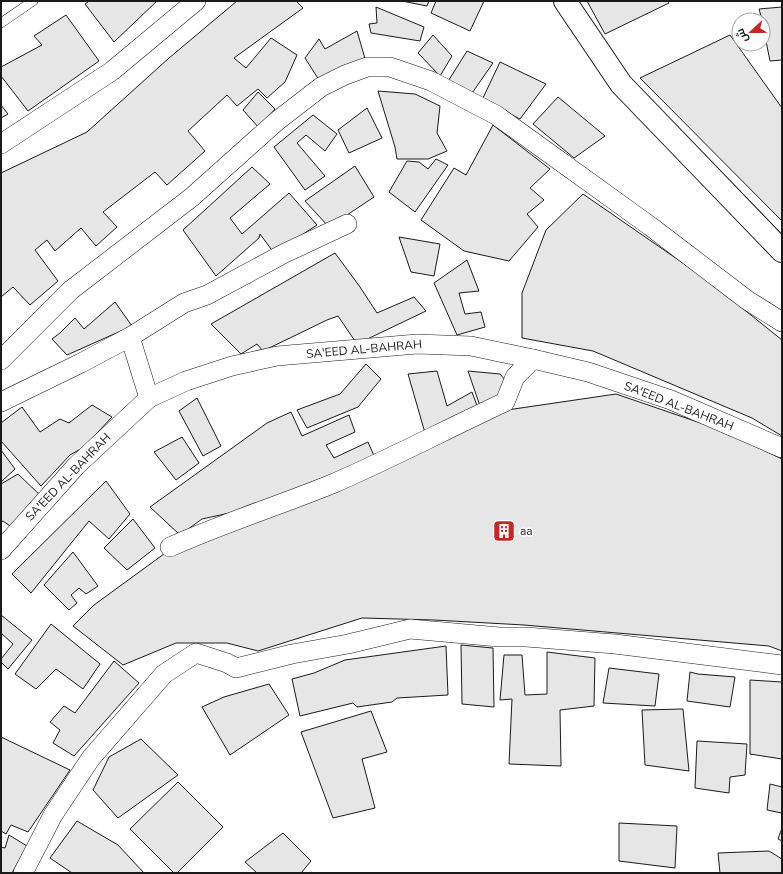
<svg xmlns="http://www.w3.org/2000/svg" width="783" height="874" viewBox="0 0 783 874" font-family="'Nunito Sans',Cairo,sans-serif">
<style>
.building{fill:#e6e6e6;stroke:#1a1a1a}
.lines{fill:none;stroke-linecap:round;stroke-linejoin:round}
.lane-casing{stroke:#1a1a1a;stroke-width:10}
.street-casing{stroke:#1a1a1a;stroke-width:20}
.secondary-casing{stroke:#1a1a1a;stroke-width:24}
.lane{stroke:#fff;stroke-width:9}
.street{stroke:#fff;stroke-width:19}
.secondary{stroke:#fff;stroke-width:22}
.labels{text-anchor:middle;stroke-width:3;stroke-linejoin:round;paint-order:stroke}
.street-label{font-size:12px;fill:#1a1a1a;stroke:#fff}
.poi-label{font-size:12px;fill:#1a1a1a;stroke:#fff;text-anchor:start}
</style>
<rect width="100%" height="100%" fill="#fff"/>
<g class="building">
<path d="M89,1H157L114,42L85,4Z"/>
<path d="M237,1H296L303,8L234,58L246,68L271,38L297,55L285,82L267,98L258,89L237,106L227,95L188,131L205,151L167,185L155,172L103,212L117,227L96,246L81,228L55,251L47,240L35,250L58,281L30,305L13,287L1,297V173L87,132L169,58Z"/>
<path d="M402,1H429L427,6Z"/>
<path d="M436,1H484L470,31L431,13Z"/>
<path d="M587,1H668L669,3L605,34Z"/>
<path d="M376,7L424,27L420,41L371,33L369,24L377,23Z"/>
<path d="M782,7V60L770,61L763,26V20H762L759,9Z"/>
<path d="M66,15L99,61L28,111L1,76V67L42,45L34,36Z"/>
<path d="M357,31L366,62L319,80L305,58L319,39L325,49Z"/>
<path d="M433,35L452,56L440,76L418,53Z"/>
<path d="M730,35L782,108V221L640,78Z"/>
<path d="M467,51L493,63L470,96L447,83Z"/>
<path d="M500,62L546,84L520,119L482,100Z"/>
<path d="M378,91L415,94L440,106L437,133L447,151L428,159H397L395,147Z"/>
<path d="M258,92L275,109L259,128L243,110Z"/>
<path d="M558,97L605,136L574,158L533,124Z"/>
<path d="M1,105L8,114L1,118Z"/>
<path d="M367,108L382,138L349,153L338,130Z"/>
<path d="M313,115L337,134L325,151L306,135L297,143L325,176L305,190L274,147Z"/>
<path d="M493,125L550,169L530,188L544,200L527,214L538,227L509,261L464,251L421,220L454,168L466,175Z"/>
<path d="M436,159L448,165L415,212L389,192L407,161L419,162L428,169Z"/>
<path d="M355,166L374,197L329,227L305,201Z"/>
<path d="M252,167L270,184L230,218L242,234L289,193L317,225L274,253L260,234L259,238L216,276L183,230Z"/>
<path d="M583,194L706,279L782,340V436L752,418L593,351L522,338V293L546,230Z"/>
<path d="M399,237L440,244L434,276L411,272Z"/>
<path d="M335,253L360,287L377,313L414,297L426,311L357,344L338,316L327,320L263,351L257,344L241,354L211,324Z"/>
<path d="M467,260L479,291L459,293L465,314L481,312L485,327L457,335L434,283Z"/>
<path d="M115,302L132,326L67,355L52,339L60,333L75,318L84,329Z"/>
<path d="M366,364L381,379L358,407L307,428L297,410L340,394Z"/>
<path d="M437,371L447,406L472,392L479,411L425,433L408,374Z"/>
<path d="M468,371L500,374L507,382L503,400L480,406Z"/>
<path d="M616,394L721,430L782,459V651L769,646L524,625L434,620L362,618L258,651L227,643H176L123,665L73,626L94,605L168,551L507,410Z"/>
<path d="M197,398L221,446L203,456L179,411Z"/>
<path d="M92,405L112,417L84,447L70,455L41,486L1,441V423L22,407L40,432L60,419L69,423Z"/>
<path d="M291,412L302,436L349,415L355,432L326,445L334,458L368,442L375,458L234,512L202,519L180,535L150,507L267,423Z"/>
<path d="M182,437L199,463L176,480L154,452Z"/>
<path d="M1,450L15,469L1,482Z"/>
<path d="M18,474L42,497L13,528L3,521L1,522V484Z"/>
<path d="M106,481L130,514L109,539L89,521L31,593L12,574Z"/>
<path d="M133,519L155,548L127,570L104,548Z"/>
<path d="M73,552L98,586L86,594L79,588L71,595L77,603L69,610L44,585Z"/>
<path d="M1,615L32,640L8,669L1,662V659L13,644L1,633Z"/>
<path d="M51,624L100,664L83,689L56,669L36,689L15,674Z"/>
<path d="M461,645L493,648L494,707L462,704Z"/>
<path d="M446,646L448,695L397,698L392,702L357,707L353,703L300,716L292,679L314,673L345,660Z"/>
<path d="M547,652L595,658L594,706L560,710L561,766L509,764L512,699L500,700L504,655H522L525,695L547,694Z"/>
<path d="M114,661L139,683L74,756L53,743L60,730L50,722L64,706L75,713Z"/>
<path d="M609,668L659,674L655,706L603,703Z"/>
<path d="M690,672L698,674L735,677L730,707L687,701Z"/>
<path d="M750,680L782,682V759L750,754Z"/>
<path d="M269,684L289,715L230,755L202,707L224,697Z"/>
<path d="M683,709L689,771L645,765L642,710Z"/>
<path d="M371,711L387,752L362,759L375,808L333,818L301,732Z"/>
<path d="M1,737L70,770L28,832L11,825L6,834L1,831Z"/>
<path d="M141,739L178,775L118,818L93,790L109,757Z"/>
<path d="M697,741L747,744L745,775L730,777L729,793L695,788Z"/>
<path d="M178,782L223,827L177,873H174L130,829Z"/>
<path d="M770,784L782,787V813L767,810Z"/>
<path d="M77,821L118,845L144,873H72L50,858Z"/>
<path d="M619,823L677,826L675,868L619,861Z"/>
<path d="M782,828V841L778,839Z"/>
<path d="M283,833L311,861L301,873H257L245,862Z"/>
<path d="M9,835L27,846L12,873H1V847L5,848Z"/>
<path d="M769,851L782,859V873H720L718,853Z"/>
</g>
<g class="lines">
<g class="lane-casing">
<path id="lane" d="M1,23L33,1"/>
</g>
<g class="street-casing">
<g id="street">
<path d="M1,144L112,71L196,1"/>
<path d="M130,337L149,398"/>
<path d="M1,360L71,290L192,197L277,121L321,87L345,75L367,67H390L431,81L496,115L650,226L747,300L782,322"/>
<path d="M1,402L81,363L130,337L184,303L207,295L285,253L347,224"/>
<path d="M170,547C223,523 278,506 332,484C390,459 447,429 505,402L515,377L533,359"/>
<path d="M1,550L76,466L149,398L186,381L232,366L277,356L417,344L471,346L533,359L588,372L671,400L782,448"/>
<path d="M23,873L53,815L91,758L164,674L196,653L227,663L236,668L292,654L348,644L410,629L499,637H526L615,644L782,665"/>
</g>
</g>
<g class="secondary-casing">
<path id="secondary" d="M565,1L621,84L782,251"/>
</g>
<use href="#lane" class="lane"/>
<use href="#street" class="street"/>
<use href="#secondary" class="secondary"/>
</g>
<defs>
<g id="building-square" transform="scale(1.15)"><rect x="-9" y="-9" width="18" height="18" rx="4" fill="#c62828" stroke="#fff"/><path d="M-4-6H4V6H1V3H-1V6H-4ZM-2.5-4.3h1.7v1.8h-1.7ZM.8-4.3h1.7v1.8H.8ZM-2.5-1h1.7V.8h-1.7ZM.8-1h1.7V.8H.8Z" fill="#fff"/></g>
</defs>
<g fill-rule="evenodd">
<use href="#building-square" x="504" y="531"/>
</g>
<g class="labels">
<g class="street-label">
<text transform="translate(364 349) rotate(-5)" y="4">SA'EED AL-BAHRAH</text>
<text transform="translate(679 406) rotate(21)" y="4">SA'EED AL-BAHRAH</text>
<text transform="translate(68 477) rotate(-46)" y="4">SA'EED AL-BAHRAH</text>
</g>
<g class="poi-label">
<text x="520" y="535">aa</text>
</g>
</g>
<rect width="783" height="874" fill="none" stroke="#1a1a1a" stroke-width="4"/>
<g transform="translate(751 32) rotate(248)"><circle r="19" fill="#ffffff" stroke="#a3a3a3"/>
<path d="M0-3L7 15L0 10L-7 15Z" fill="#c62828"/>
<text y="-6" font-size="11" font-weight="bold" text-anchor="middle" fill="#1a1a1a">ش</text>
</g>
</svg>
